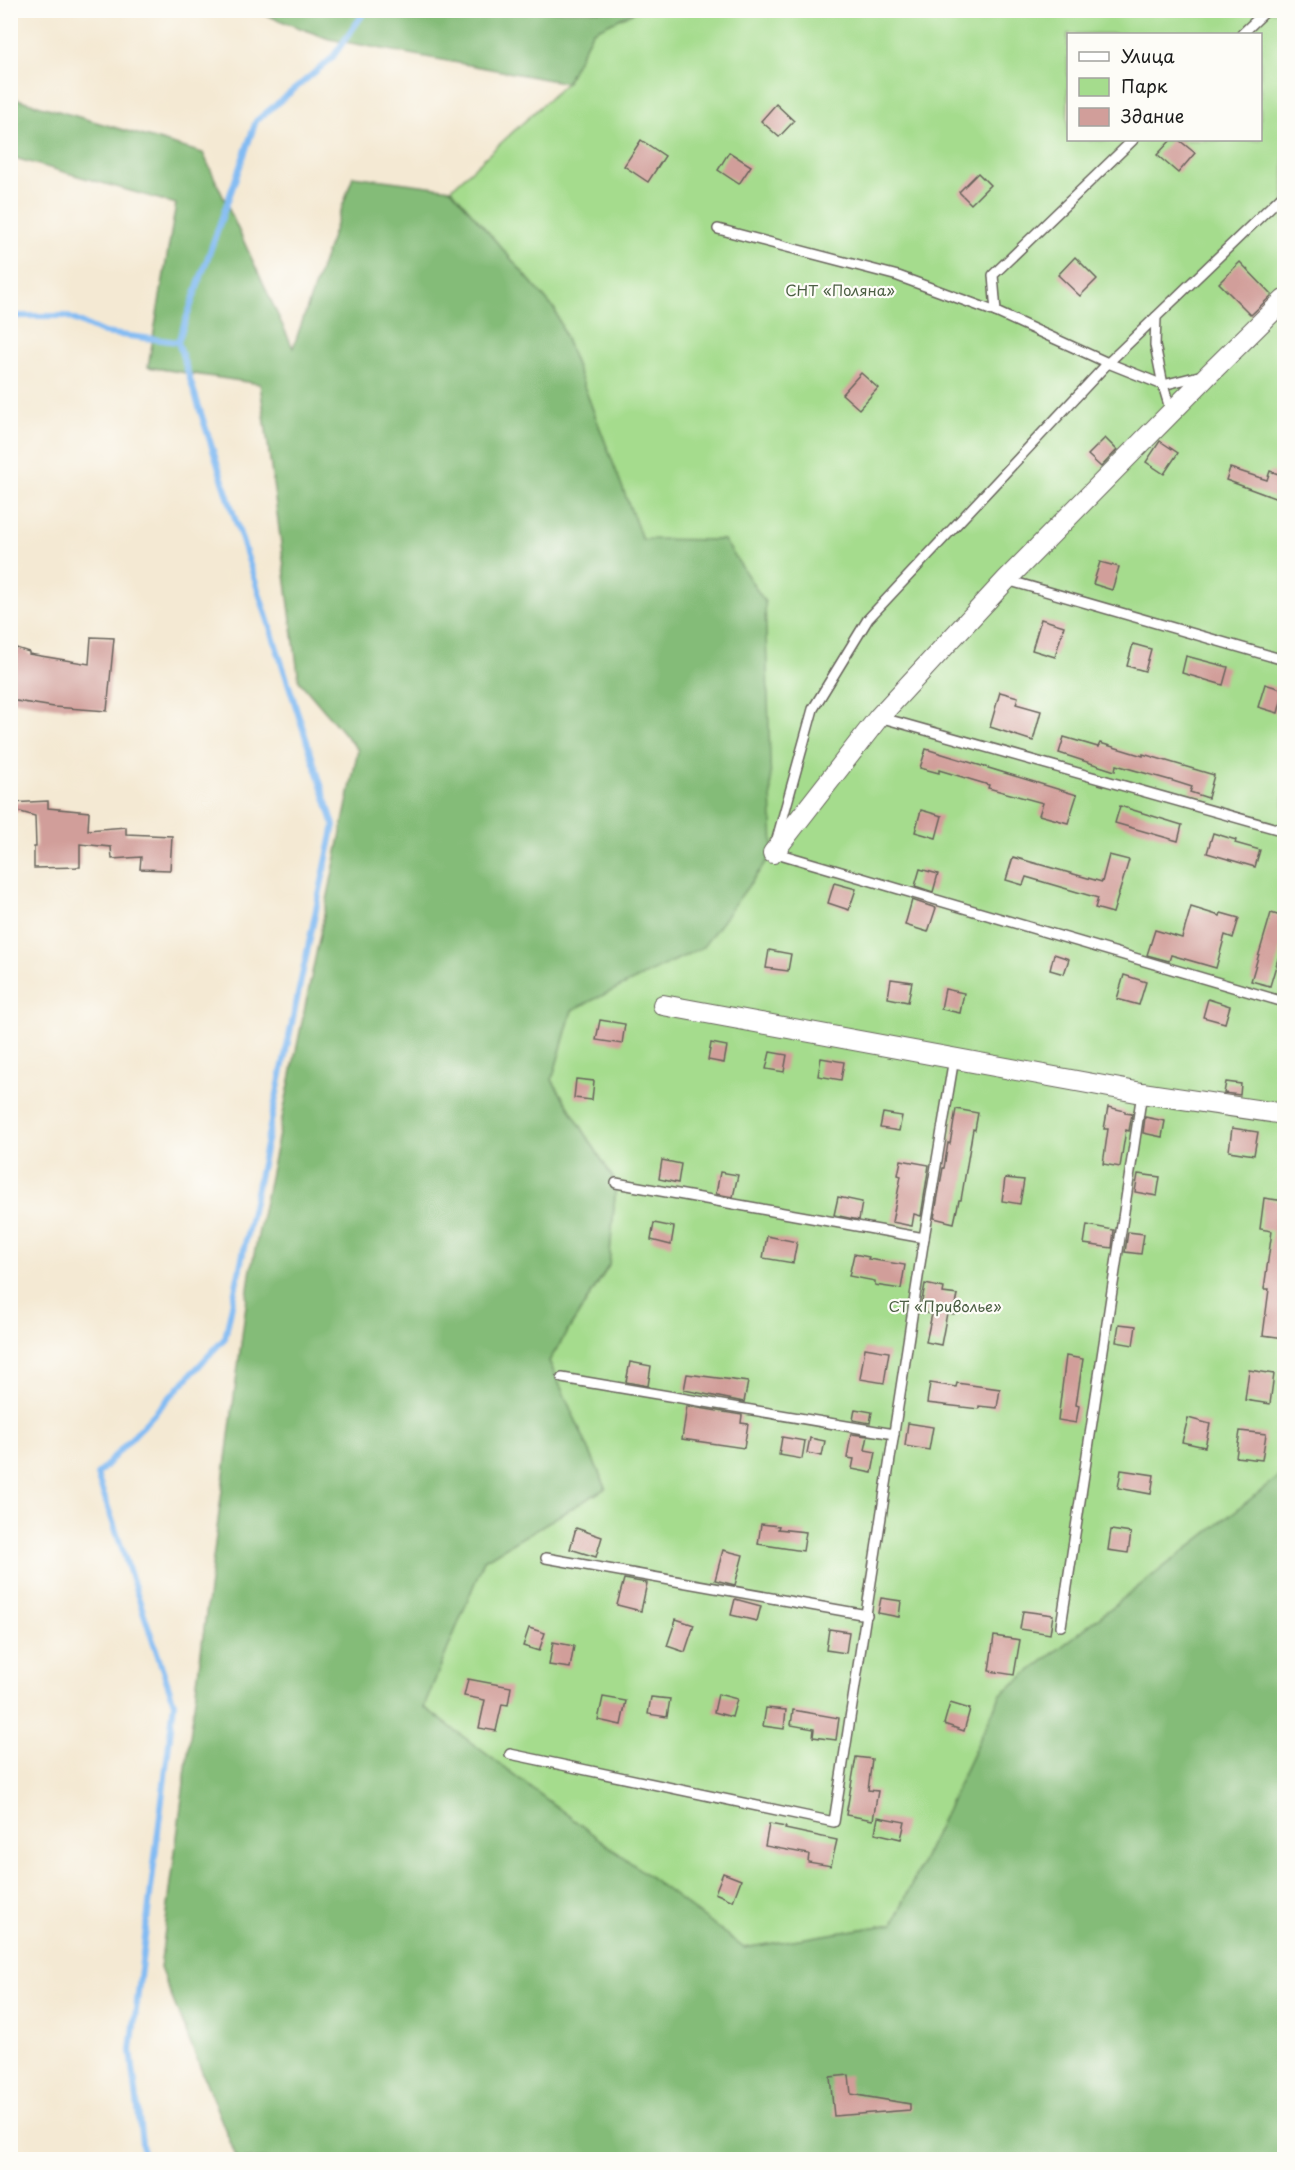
<svg xmlns="http://www.w3.org/2000/svg" width="1295" height="2170" viewBox="0 0 1295 2170" font-family="'Playpen Sans',sans-serif">
<style>
.green{fill:#a5dc8d;stroke:#607c54;stroke-width:1.5;fill-rule:evenodd}
.forest{fill:#84bc78;stroke:#506c4a;stroke-width:1.5}
.lines{fill:none;stroke-linecap:round;stroke-linejoin:round}
.stream{stroke:#82bbf3;stroke-width:6}
.building{fill:#d19e9a}
.lane-casing{stroke:#68645c;stroke-width:12}
.street-casing{stroke:#68645c;stroke-width:22}
.lane{stroke:#fff;stroke-width:9}
.street{stroke:#fff;stroke-width:20}
.labels{text-anchor:middle;stroke-width:4.5;stroke-linejoin:round;paint-order:stroke}
.park-label{font-size:15px;fill:#4c5f44;stroke:#fdfcf7}
</style>
<rect width="100%" height="100%" fill="#fdfcf7"/>
<filter id="ink" filterUnits="userSpaceOnUse"><feTurbulence type="fractalNoise" baseFrequency=".0167" numOctaves="2"/><feDisplacementMap in="SourceGraphic" scale="12" xChannelSelector="R" yChannelSelector="G"/><feConvolveMatrix kernelMatrix="1 2 1 2 8 2 1 2 1" color-interpolation-filters="sRGB"/></filter>
<filter id="wash" filterUnits="userSpaceOnUse"><feTurbulence type="fractalNoise" baseFrequency=".008" numOctaves="4" result="noise"/><feDisplacementMap in="SourceGraphic" scale="24" xChannelSelector="R" yChannelSelector="G"/><feGaussianBlur stdDeviation="1.35" result="paint"/><feColorMatrix in="noise" values="0 0 0 0 0 0 0 0 0 0 0 0 0 0 0 0 0 1.4 0 .05"/><feComposite in="paint" operator="in"/></filter>
<g filter="url(#wash)">
<rect width="100%" height="100%" fill="#f4e9d3"/>
<path class="green" d="M636,11H1284V1473L1001,1694L893,1924L744,1948L424,1707L484,1560L606,1488L549,1361L609,1266L616,1183L552,1080L572,1010L703,947L724,540H642L555,310L451,189L566,83L593,31ZM1068,34H1260V140H1068Z"/>
<g class="forest">
<path d="M255,11H636L593,31L566,83L329,39Z"/>
<path d="M10,97L203,153L293,348L353,176L451,189L555,310L642,539L724,540L765,602L773,853L703,947L572,1010L552,1080L616,1183L609,1265L549,1361L606,1488L484,1560L424,1707L744,1948L893,1924L1001,1694L1284,1473V2159H237L160,1968L250,1274L358,750L299,681L260,384L148,367L176,204L11,157Z"/>
</g>
<g class="lines">
<g class="stream">
<path d="M10,316H66L104,333L178,342"/>
<path d="M144,2160L131,2050L174,1703L97,1475L225,1338L334,825L178,342L256,121L332,58L366,10"/>
</g>
</g>
<g id="blocks">
<g class="building">
<path d="M776,104L794,121L779,137L761,121Z"/>
<path d="M641,140L665,156L648,182L624,166Z"/>
<path d="M1171,140H1179L1195,153L1178,173L1157,155Z"/>
<path d="M729,152L751,166L739,184L718,170Z"/>
<path d="M978,173L990,185L971,204L959,192Z"/>
<path d="M1075,257L1097,279L1080,296L1058,275Z"/>
<path d="M1240,262L1272,295L1251,315L1219,283Z"/>
<path d="M861,373L878,388L859,409L842,394Z"/>
<path d="M1105,438L1117,450L1101,467L1088,455Z"/>
<path d="M1160,441L1178,453L1164,474L1146,462Z"/>
<path d="M1230,468L1267,480L1270,471L1284,476V489L1280,500L1226,480Z"/>
<path d="M1100,562L1119,567L1112,590L1093,584Z"/>
<path d="M1041,619L1064,626L1055,657L1032,650Z"/>
<path d="M91,637L114,638L107,711L54,707L10,700V646L29,652V654L89,664Z"/>
<path d="M1133,644L1151,649L1145,671L1127,666Z"/>
<path d="M1186,656L1228,667L1223,685L1182,673Z"/>
<path d="M1265,684L1284,690L1278,713L1258,707Z"/>
<path d="M1000,692L1018,697L1016,704L1041,711L1033,741L990,727Z"/>
<path d="M1064,737L1098,747L1100,743L1143,756V754L1214,775L1208,798L1190,792L1192,787L1173,781L1116,765L1115,771L1059,753Z"/>
<path d="M926,749L1077,795L1068,823L1039,815L1043,803L988,788L989,785L939,770V773L920,768Z"/>
<path d="M48,801V808L89,812L88,830L126,827V834L172,836L170,870L140,869L141,857L112,859L111,847L80,844V867L34,868V847H36L35,816L10,809V803Z"/>
<path d="M1120,806L1182,825L1178,841L1115,823Z"/>
<path d="M921,810L942,816L936,838L915,832Z"/>
<path d="M1213,833L1236,840L1235,843L1260,850L1255,867L1207,853Z"/>
<path d="M1109,855L1129,860L1113,913L1095,908L1098,898L1026,877L1023,885L1006,880L1013,857L1102,882Z"/>
<path d="M920,869L938,874L933,892L915,886Z"/>
<path d="M834,883L856,889L849,910L828,903Z"/>
<path d="M912,900L936,908L928,932L905,925Z"/>
<path d="M1191,907L1220,916L1221,913L1239,918L1233,938L1225,935L1216,968L1171,955L1169,961L1147,955L1155,930L1182,938Z"/>
<path d="M1271,913L1284,917V939L1270,986L1251,981Z"/>
<path d="M769,950L791,954L788,971L766,968Z"/>
<path d="M1054,954L1069,959L1064,974L1050,970Z"/>
<path d="M1124,975L1146,982L1139,1005L1117,999Z"/>
<path d="M891,979L912,982L908,1002L888,998Z"/>
<path d="M945,989L964,993L960,1013L941,1009Z"/>
<path d="M1208,999L1230,1006L1225,1023L1203,1017Z"/>
<path d="M600,1020L625,1024L622,1044L596,1040Z"/>
<path d="M711,1043L727,1046L724,1063L708,1060Z"/>
<path d="M770,1052L787,1055L784,1072L766,1069Z"/>
<path d="M821,1058L844,1062L841,1080L818,1076Z"/>
<path d="M576,1079L594,1081L592,1100L574,1098Z"/>
<path d="M1226,1082L1241,1084L1240,1095L1224,1093Z"/>
<path d="M1108,1107L1125,1111V1113L1132,1114L1129,1131L1126,1130L1120,1167L1103,1164L1108,1129H1104Z"/>
<path d="M956,1109L978,1113L975,1130L973,1129L961,1200H959L954,1223L934,1218L943,1168H944L948,1143L950,1144Z"/>
<path d="M883,1113L902,1116L899,1131L880,1128Z"/>
<path d="M1145,1117L1165,1121L1162,1137L1143,1133Z"/>
<path d="M1232,1128L1258,1132L1254,1155L1229,1151Z"/>
<path d="M662,1160L681,1164L678,1183L659,1179Z"/>
<path d="M901,1160L929,1165L921,1216L914,1214L912,1226L892,1222L901,1176L898,1175Z"/>
<path d="M720,1172L738,1175L733,1197L716,1194Z"/>
<path d="M1138,1174L1160,1177L1157,1196L1135,1192Z"/>
<path d="M1005,1178L1024,1180L1020,1204L1002,1201Z"/>
<path d="M838,1197L862,1202L859,1220L834,1215Z"/>
<path d="M1264,1198L1284,1201V1338L1263,1335L1269,1289H1264L1272,1231L1260,1229Z"/>
<path d="M654,1223L674,1227L671,1245L651,1240Z"/>
<path d="M1087,1225L1114,1230L1112,1248L1084,1244Z"/>
<path d="M1128,1232L1144,1234L1141,1254L1125,1252Z"/>
<path d="M767,1236L797,1242L793,1263L763,1258Z"/>
<path d="M854,1254L869,1257L868,1259L905,1265L901,1289L875,1285V1281L849,1276Z"/>
<path d="M925,1284L944,1288L943,1293L958,1295L954,1314L947,1313L941,1345L926,1342L932,1314L920,1312Z"/>
<path d="M1119,1324L1136,1326L1133,1345L1116,1342Z"/>
<path d="M865,1348L889,1352L884,1383L860,1379Z"/>
<path d="M1066,1356L1083,1359L1076,1405L1079,1406L1076,1423L1058,1420Z"/>
<path d="M630,1362L651,1366L648,1386L626,1382Z"/>
<path d="M1249,1370L1274,1374L1270,1404L1245,1400Z"/>
<path d="M687,1374L748,1382L744,1402L684,1390Z"/>
<path d="M930,1383L956,1387L957,1383L1000,1389L997,1408L979,1406V1409L927,1403Z"/>
<path d="M687,1406L742,1415L741,1423L748,1424L744,1448L682,1439Z"/>
<path d="M855,1409L872,1412L870,1423L853,1420Z"/>
<path d="M1188,1418L1210,1424L1205,1447L1182,1442Z"/>
<path d="M908,1423L933,1427L929,1450L905,1446Z"/>
<path d="M1240,1431L1266,1434L1262,1460L1236,1457Z"/>
<path d="M851,1434L868,1436L865,1450L876,1452L872,1473L852,1469L854,1459L847,1458Z"/>
<path d="M782,1437L805,1441L802,1459L779,1455Z"/>
<path d="M810,1438L825,1441L822,1456L807,1453Z"/>
<path d="M1121,1470L1154,1475L1151,1494L1118,1488Z"/>
<path d="M761,1524L779,1526L778,1529L806,1532L803,1551L758,1544Z"/>
<path d="M576,1528L602,1537L596,1557L570,1549Z"/>
<path d="M1111,1530L1131,1533L1128,1553L1108,1550Z"/>
<path d="M723,1550L743,1555L735,1585L715,1580Z"/>
<path d="M624,1579L647,1583L641,1611L617,1605Z"/>
<path d="M881,1598L901,1601L899,1617L878,1613Z"/>
<path d="M735,1599L761,1606L757,1621L731,1615Z"/>
<path d="M1023,1611L1053,1615L1050,1634L1020,1629Z"/>
<path d="M676,1619L694,1625L685,1652L667,1646Z"/>
<path d="M529,1628L545,1633L539,1651L523,1646Z"/>
<path d="M829,1629L849,1632L846,1653L826,1650Z"/>
<path d="M994,1636L1020,1640L1014,1675L989,1671Z"/>
<path d="M553,1642L574,1646L570,1668L549,1665Z"/>
<path d="M468,1679L511,1687L508,1705L502,1704L496,1731L479,1728L485,1700L464,1696Z"/>
<path d="M718,1694L737,1699L732,1717L714,1712Z"/>
<path d="M603,1697L626,1701L621,1725L598,1720Z"/>
<path d="M651,1697L670,1699L667,1717L648,1714Z"/>
<path d="M950,1703L970,1709L964,1731L944,1724Z"/>
<path d="M766,1708L786,1710L784,1729L763,1726Z"/>
<path d="M793,1710L839,1718L836,1740L813,1737L814,1729L791,1725Z"/>
<path d="M856,1757L872,1759L868,1790L878,1791L873,1820L846,1815Z"/>
<path d="M878,1817L905,1822L901,1839L875,1833Z"/>
<path d="M769,1824L786,1827L785,1829L837,1840L831,1866L808,1862L809,1854L765,1846Z"/>
<path d="M723,1873L741,1880L733,1901L715,1893Z"/>
<path d="M849,2075L851,2094L910,2104V2110L834,2116L830,2077Z"/>
</g>
</g>
</g>
<g filter="url(#ink)">
<use href="#blocks" fill-opacity="0" stroke="#68645c" stroke-width="1.5"/>
<g class="lines">
<g class="lane-casing">
<g id="lane">
<path d="M1242,34L1267,10"/>
<path d="M718,229L898,276L996,312L1108,363L1163,385L1203,375"/>
<path d="M996,312L993,275L1133,140"/>
<path d="M1156,317L1155,345L1163,385L1171,412"/>
<path d="M1007,580L1284,660"/>
<path d="M879,717L1284,831"/>
<path d="M777,839L813,709L868,619L1108,363L1284,194"/>
<path d="M773,852L1284,1002"/>
<path d="M616,1183L924,1238L954,1058"/>
<path d="M562,1378L894,1434"/>
<path d="M1284,1457V1452"/>
<path d="M546,1558L867,1615"/>
<path d="M1061,1626L1142,1093"/>
<path d="M510,1754L834,1822L924,1238"/>
</g>
</g>
<g class="street-casing">
<g id="street">
<path d="M773,853L879,717L1006,580L1209,374L1284,300"/>
<path d="M663,1005L1142,1093L1284,1114"/>
</g>
</g>
<use href="#lane" class="lane"/>
<use href="#street" class="street"/>
</g>
</g>
<g class="labels">
<g class="park-label">
<text x="840" y="296">СНТ «Поляна»</text>
<text x="945" y="1312">СТ «Приволье»</text>
</g>
</g>
<rect width="1295" height="2170" fill="none" stroke="#fdfcf7" stroke-width="36"/>
<rect x="1067" y="33" width="195" height="108" fill="#fdfcf7" stroke="#a3a29f" stroke-width="1.5"/>
<rect x="1079" y="52" width="30" height="9" fill="#ffffff" stroke="#a3a29f" stroke-width="1.5"/>
<text x="1121" y="63" font-size="18" fill="#1c1c1c">Улица</text>
<rect x="1079" y="78" width="30" height="18" fill="#a5dc8d" stroke="#a3a29f" stroke-width="1.5"/>
<text x="1121" y="93" font-size="18" fill="#1c1c1c">Парк</text>
<rect x="1079" y="108" width="30" height="18" fill="#d19e9a" stroke="#a3a29f" stroke-width="1.5"/>
<text x="1121" y="123" font-size="18" fill="#1c1c1c">Здание</text>
</svg>
